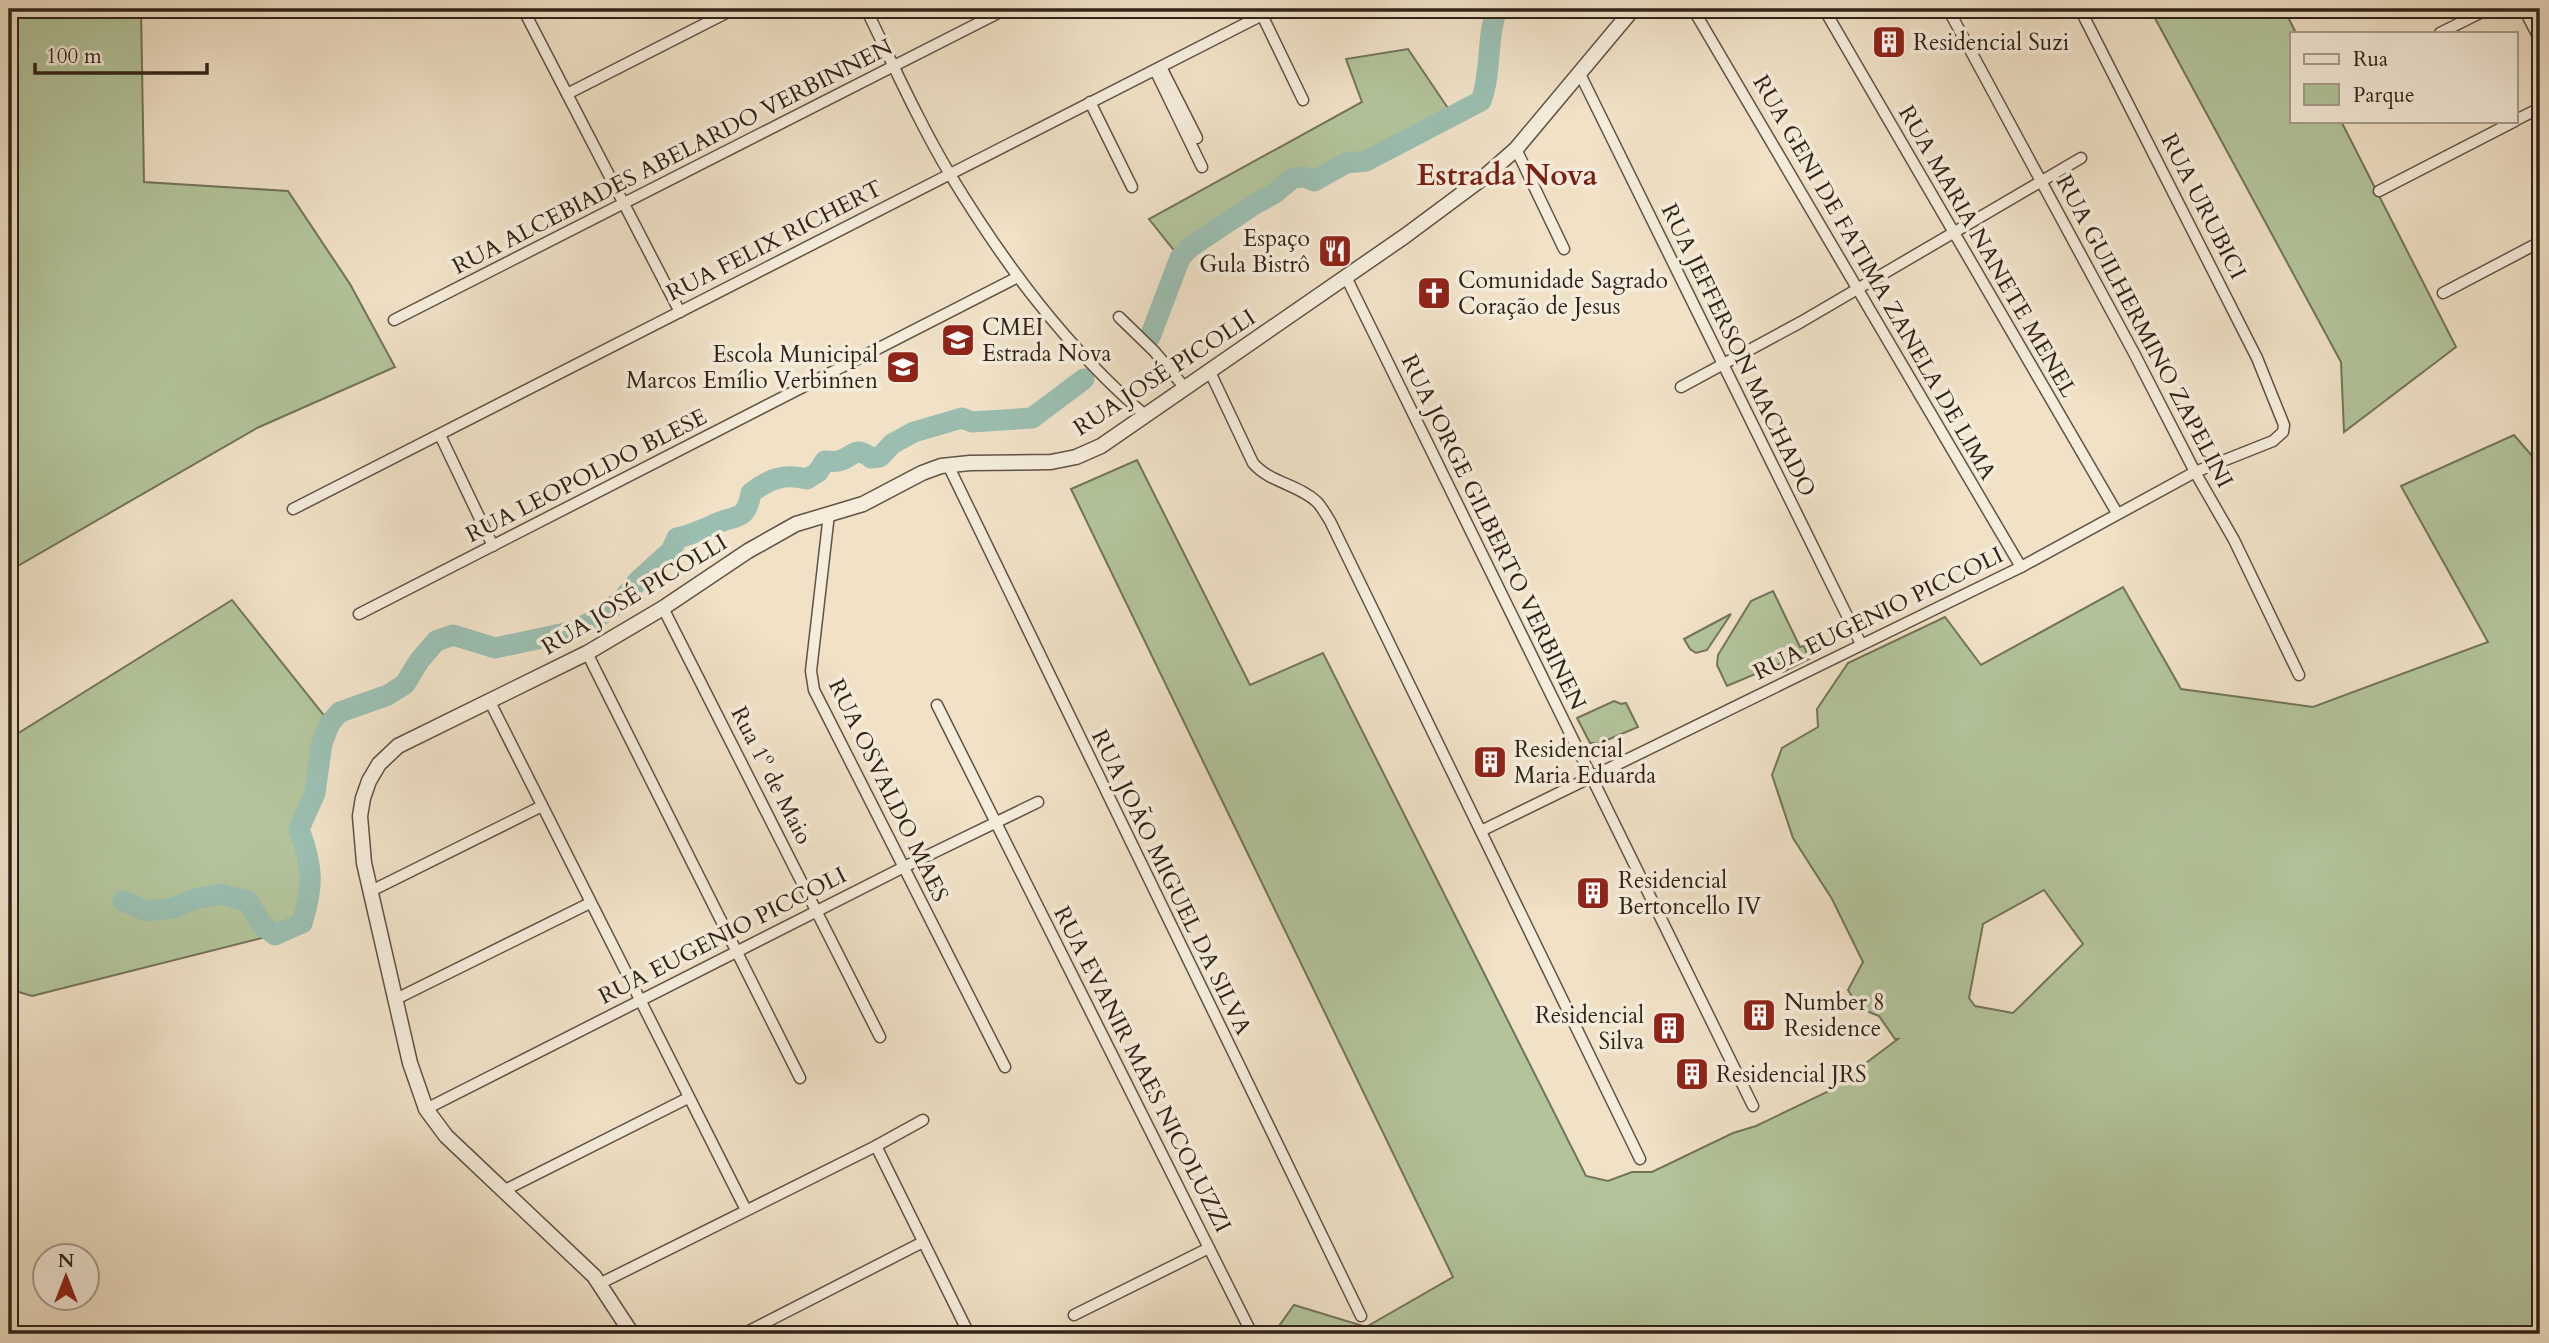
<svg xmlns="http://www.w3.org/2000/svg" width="2549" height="1343" viewBox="0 0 2549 1343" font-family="Cardo,serif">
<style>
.green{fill:#b3c49b;stroke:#72745a;stroke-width:2;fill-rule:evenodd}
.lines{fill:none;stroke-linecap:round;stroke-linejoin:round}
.river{stroke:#9bbeb0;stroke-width:21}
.minor-casing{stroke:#615244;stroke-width:13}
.tertiary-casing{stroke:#615244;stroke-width:17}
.minor{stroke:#f5ecdb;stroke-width:10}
.tertiary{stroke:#f5ecdb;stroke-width:14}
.labels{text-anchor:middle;stroke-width:7;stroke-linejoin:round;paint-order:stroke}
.poi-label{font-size:23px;fill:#312318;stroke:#f5ecdb;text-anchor:start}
.street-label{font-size:23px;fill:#312318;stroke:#f5ecdb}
.district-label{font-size:30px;font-weight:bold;fill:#7a1f14;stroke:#f5ecdb}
</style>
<rect width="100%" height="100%" fill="#f0e1c7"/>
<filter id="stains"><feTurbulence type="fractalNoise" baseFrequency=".00286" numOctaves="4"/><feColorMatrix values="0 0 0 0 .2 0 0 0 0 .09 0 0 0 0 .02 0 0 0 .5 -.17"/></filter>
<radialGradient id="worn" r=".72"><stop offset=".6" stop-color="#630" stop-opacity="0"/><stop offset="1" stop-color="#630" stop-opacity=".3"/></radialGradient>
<g class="green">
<path d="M9,9H141L144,182L288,191L350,284L395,367L257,428L9,571Z"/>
<path d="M2150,9H2284L2296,33H2292V121H2341L2456,347L2344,432L2341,362Z"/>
<path d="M1408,49L1454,117L1366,161L1346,163L1314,181L1305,177L1293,178L1275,193L1255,204L1208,234L1180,258L1149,219L1362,102L1346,59Z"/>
<path d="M2514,435L2540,465V1334H1281L1279,1326L1294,1305L1366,1327L1453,1277L1071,489L1137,460L1250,685L1323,653L1586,1176L1608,1181L1632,1172H1652L1733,1133L1756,1126L1827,1092L1898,1039H1895L1879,1016L1859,1008L1848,990L1863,962L1832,899L1793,838L1772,775L1782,748L1818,727L1817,709L1848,663L1945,617L1981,665L2123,587L2181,689L2313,707L2488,642L2401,486ZM2044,890L2083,944L2013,1013L1975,1006L1969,998L1983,924Z"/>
<path d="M1773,591L1800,647L1804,646L1809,659L1783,672L1779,664L1727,686L1717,665L1718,655L1751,601Z"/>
<path d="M232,600L330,723L322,743L315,793L299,829C313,868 314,884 302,923L274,935L32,996L9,989V693L12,737Z"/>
<path d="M1731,614L1707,650L1696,653L1690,649L1684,639Z"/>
<path d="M1614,701L1621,704L1626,703L1638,727L1600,743H1590L1577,718Z"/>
</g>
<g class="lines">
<g class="river">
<path d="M1150,337L1180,258L1189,248L1255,204L1275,193L1293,178L1305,177L1314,181L1346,163L1366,161L1481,101C1492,71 1486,38 1497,9"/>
<path d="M123,901L147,911L173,908L194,899L221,894L248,901L262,925L275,935L302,923C314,885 313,867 299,829L315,793L322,743L330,723L340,712L388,695L405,684L419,661L436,641L453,635L495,648L570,632L591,622L621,601L639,580L671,551L677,538C691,535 701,530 713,525C735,514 746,523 751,493C768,479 785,473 807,479L818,472L825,461C829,461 833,462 838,461C853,459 853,444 871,458L880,457L892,444L914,432L962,418L972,422L1032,418L1084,379"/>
</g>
<g class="minor-casing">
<g id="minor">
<path d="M523,9L680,312"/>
<path d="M866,9C893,64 919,123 951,176C1005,265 1066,347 1146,416"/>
<path d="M1693,9L2021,567"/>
<path d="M1824,9L2117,513"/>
<path d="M1948,9L2135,355L2195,472L2234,540L2299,675"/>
<path d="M2524,9L2540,40"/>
<path d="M1262,15L1303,100"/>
<path d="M2440,33L2488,9"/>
<path d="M1161,67L1197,138"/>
<path d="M1155,70L1202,167"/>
<path d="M1580,74L1861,644"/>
<path d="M567,94L734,9"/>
<path d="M1090,102L1132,187"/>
<path d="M2516,120L2540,108"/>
<path d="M1516,149L1564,249"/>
<path d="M2379,191L2515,121"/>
<path d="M1346,277L1753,1106"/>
<path d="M2443,293L2540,242"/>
<path d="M1119,317L1154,351L1185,388"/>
<path d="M394,320L1006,9"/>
<path d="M1210,372L1253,463C1270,483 1298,484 1317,502C1322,507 1326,515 1330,521L1640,1159"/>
<path d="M1681,387L1801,322L2081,158"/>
<path d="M440,435L493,546"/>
<path d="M948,465L1361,1316"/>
<path d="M293,509L1274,9"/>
<path d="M829,514L811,671L814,690L1005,1067"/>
<path d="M663,608L880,1037"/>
<path d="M359,614L1018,277"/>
<path d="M587,653L800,1078"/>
<path d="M490,702L746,1210"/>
<path d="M937,705L1252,1334"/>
<path d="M1481,831L2021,567L2195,472L2273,441L2283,432L2284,425L2257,358L2080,9"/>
<path d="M369,892L542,806"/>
<path d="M394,1000L590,903"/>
<path d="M426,1109L904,867L1038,802"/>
<path d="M876,1146L969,1334"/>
<path d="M503,1191L688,1098"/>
<path d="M601,1283L876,1146L923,1120"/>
<path d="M1074,1315L1209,1248"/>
<path d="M743,1334L923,1242"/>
</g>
</g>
<g class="tertiary-casing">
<path id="tertiary" d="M632,1334L594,1276L446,1136L426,1109L410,1063L364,863L360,816L363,798L369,781L379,764L398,746L587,653L663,608L748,551L796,524L863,504L922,473L941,466L970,463L1051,462L1076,457L1101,446L1405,236L1483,178L1516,149L1633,9"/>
</g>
<use href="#minor" class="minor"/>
<use href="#tertiary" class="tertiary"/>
</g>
<defs>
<g id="building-square" transform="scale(1.75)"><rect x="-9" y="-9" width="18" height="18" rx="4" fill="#8f2418" stroke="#f5ecdb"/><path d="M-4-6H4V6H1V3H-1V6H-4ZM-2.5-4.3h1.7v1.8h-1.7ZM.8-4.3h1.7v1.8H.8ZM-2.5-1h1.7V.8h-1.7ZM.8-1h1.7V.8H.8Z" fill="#fff"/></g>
<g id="restaurant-square" transform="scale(1.75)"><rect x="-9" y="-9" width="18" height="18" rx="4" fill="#8f2418" stroke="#f5ecdb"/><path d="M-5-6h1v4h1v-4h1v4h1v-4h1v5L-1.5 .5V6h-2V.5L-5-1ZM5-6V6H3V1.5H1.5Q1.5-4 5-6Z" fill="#fff"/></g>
<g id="church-square" transform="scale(1.75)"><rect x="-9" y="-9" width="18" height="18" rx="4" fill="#8f2418" stroke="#f5ecdb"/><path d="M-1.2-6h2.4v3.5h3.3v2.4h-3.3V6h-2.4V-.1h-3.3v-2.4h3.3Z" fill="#fff"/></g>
<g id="school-square" transform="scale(1.75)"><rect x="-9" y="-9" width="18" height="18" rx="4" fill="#8f2418" stroke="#f5ecdb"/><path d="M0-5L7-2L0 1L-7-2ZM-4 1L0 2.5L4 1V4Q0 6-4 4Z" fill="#fff"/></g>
</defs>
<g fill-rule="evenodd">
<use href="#building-square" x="1889" y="42"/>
<use href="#restaurant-square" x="1335" y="251"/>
<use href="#church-square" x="1434" y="293"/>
<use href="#school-square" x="958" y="340"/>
<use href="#school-square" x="903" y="367"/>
<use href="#building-square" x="1490" y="762"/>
<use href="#building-square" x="1593" y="893"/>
<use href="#building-square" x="1759" y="1015"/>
<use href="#building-square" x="1669" y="1028"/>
<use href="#building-square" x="1692" y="1074"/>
</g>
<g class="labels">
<g class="poi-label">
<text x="1913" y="50">Residencial Suzi</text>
<text x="1310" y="246" text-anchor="end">Espaço<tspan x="1310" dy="26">Gula Bistrô</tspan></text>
<text x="1458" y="288">Comunidade Sagrado<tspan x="1458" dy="26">Coração de Jesus</tspan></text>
<text x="982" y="335">CMEI<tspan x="982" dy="26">Estrada Nova</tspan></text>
<text x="878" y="362" text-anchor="end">Escola Municipal<tspan x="878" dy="26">Marcos Emílio Verbinnen</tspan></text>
<text x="1514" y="757">Residencial<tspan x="1514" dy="26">Maria Eduarda</tspan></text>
<text x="1618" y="888">Residencial<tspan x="1618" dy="26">Bertoncello IV</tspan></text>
<text x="1784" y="1010">Number 8<tspan x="1784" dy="26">Residence</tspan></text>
<text x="1644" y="1023" text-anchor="end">Residencial<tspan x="1644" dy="26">Silva</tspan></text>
<text x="1716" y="1082">Residencial JRS</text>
</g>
<g class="street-label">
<text transform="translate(672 156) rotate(-27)" y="8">RUA ALCEBIADES ABELARDO VERBINNEN</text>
<text transform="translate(2204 206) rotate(63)" y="8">RUA URUBICI</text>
<text transform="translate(774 240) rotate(-27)" y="8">RUA FELIX RICHERT</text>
<text transform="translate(1988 251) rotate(60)" y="8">RUA MARIA NANETE MENEL</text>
<text transform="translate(1875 277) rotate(60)" y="8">RUA GENI DE FATIMA ZANELA DE LIMA</text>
<text transform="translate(2145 331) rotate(62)" y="8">RUA GUILHERMINO ZAPELINI</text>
<text transform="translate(1739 350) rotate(64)" y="8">RUA JEFFERSON MACHADO</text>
<text transform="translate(1164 372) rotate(-33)" y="8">RUA JOSÉ PICOLLI</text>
<text transform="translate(586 475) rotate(-27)" y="8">RUA LEOPOLDO BLESE</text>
<text transform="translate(1494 532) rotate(64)" y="8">RUA JORGE GILBERTO VERBINEN</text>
<text transform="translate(634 594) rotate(-31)" y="8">RUA JOSÉ PICOLLI</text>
<text transform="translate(1878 613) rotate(-26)" y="8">RUA EUGENIO PICCOLI</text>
<text transform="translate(772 775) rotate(63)" y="8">Rua 1º de Maio</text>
<text transform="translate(889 790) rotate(64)" y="8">RUA OSVALDO MAES</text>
<text transform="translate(1172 882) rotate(64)" y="8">RUA JOÃO MIGUEL DA SILVA</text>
<text transform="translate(722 935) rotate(-27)" y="8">RUA EUGENIO PICCOLI</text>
<text transform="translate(1143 1069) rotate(63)" y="8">RUA EVANIR MAES NICOLUZZI</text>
</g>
<g class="district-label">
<text x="1507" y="185">Estrada Nova</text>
</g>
</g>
<rect width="2549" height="1343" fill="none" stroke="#f0e1c7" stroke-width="35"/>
<rect x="10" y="10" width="2528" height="1322" fill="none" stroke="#312318" stroke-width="3.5"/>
<rect x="18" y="18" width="2514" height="1308" fill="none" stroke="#312318" stroke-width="2"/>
<rect x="2290" y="32" width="228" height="91" fill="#f5ecdb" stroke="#a79c8d" stroke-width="2"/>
<rect x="2304" y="54" width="35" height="10" fill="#f5ecdb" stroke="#a79c8d" stroke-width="2"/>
<text x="2353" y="66" font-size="21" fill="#312318">Rua</text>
<rect x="2304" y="84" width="35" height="21" fill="#b3c49b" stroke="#a79c8d" stroke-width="2"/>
<text x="2353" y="102" font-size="21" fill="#312318">Parque</text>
<g transform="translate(66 1277)"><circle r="33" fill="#f5ecdb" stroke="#a79c8d" stroke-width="2"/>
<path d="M0-5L12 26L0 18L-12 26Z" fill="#8f2418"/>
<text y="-10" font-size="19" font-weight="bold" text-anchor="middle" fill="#312318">N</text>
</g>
<path d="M35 63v10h172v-10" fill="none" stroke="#312318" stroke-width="3.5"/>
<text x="46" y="63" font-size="21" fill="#312318" stroke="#f5ecdb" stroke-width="5" paint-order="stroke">100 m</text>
<rect width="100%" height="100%" filter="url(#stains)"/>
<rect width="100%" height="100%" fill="url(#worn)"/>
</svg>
